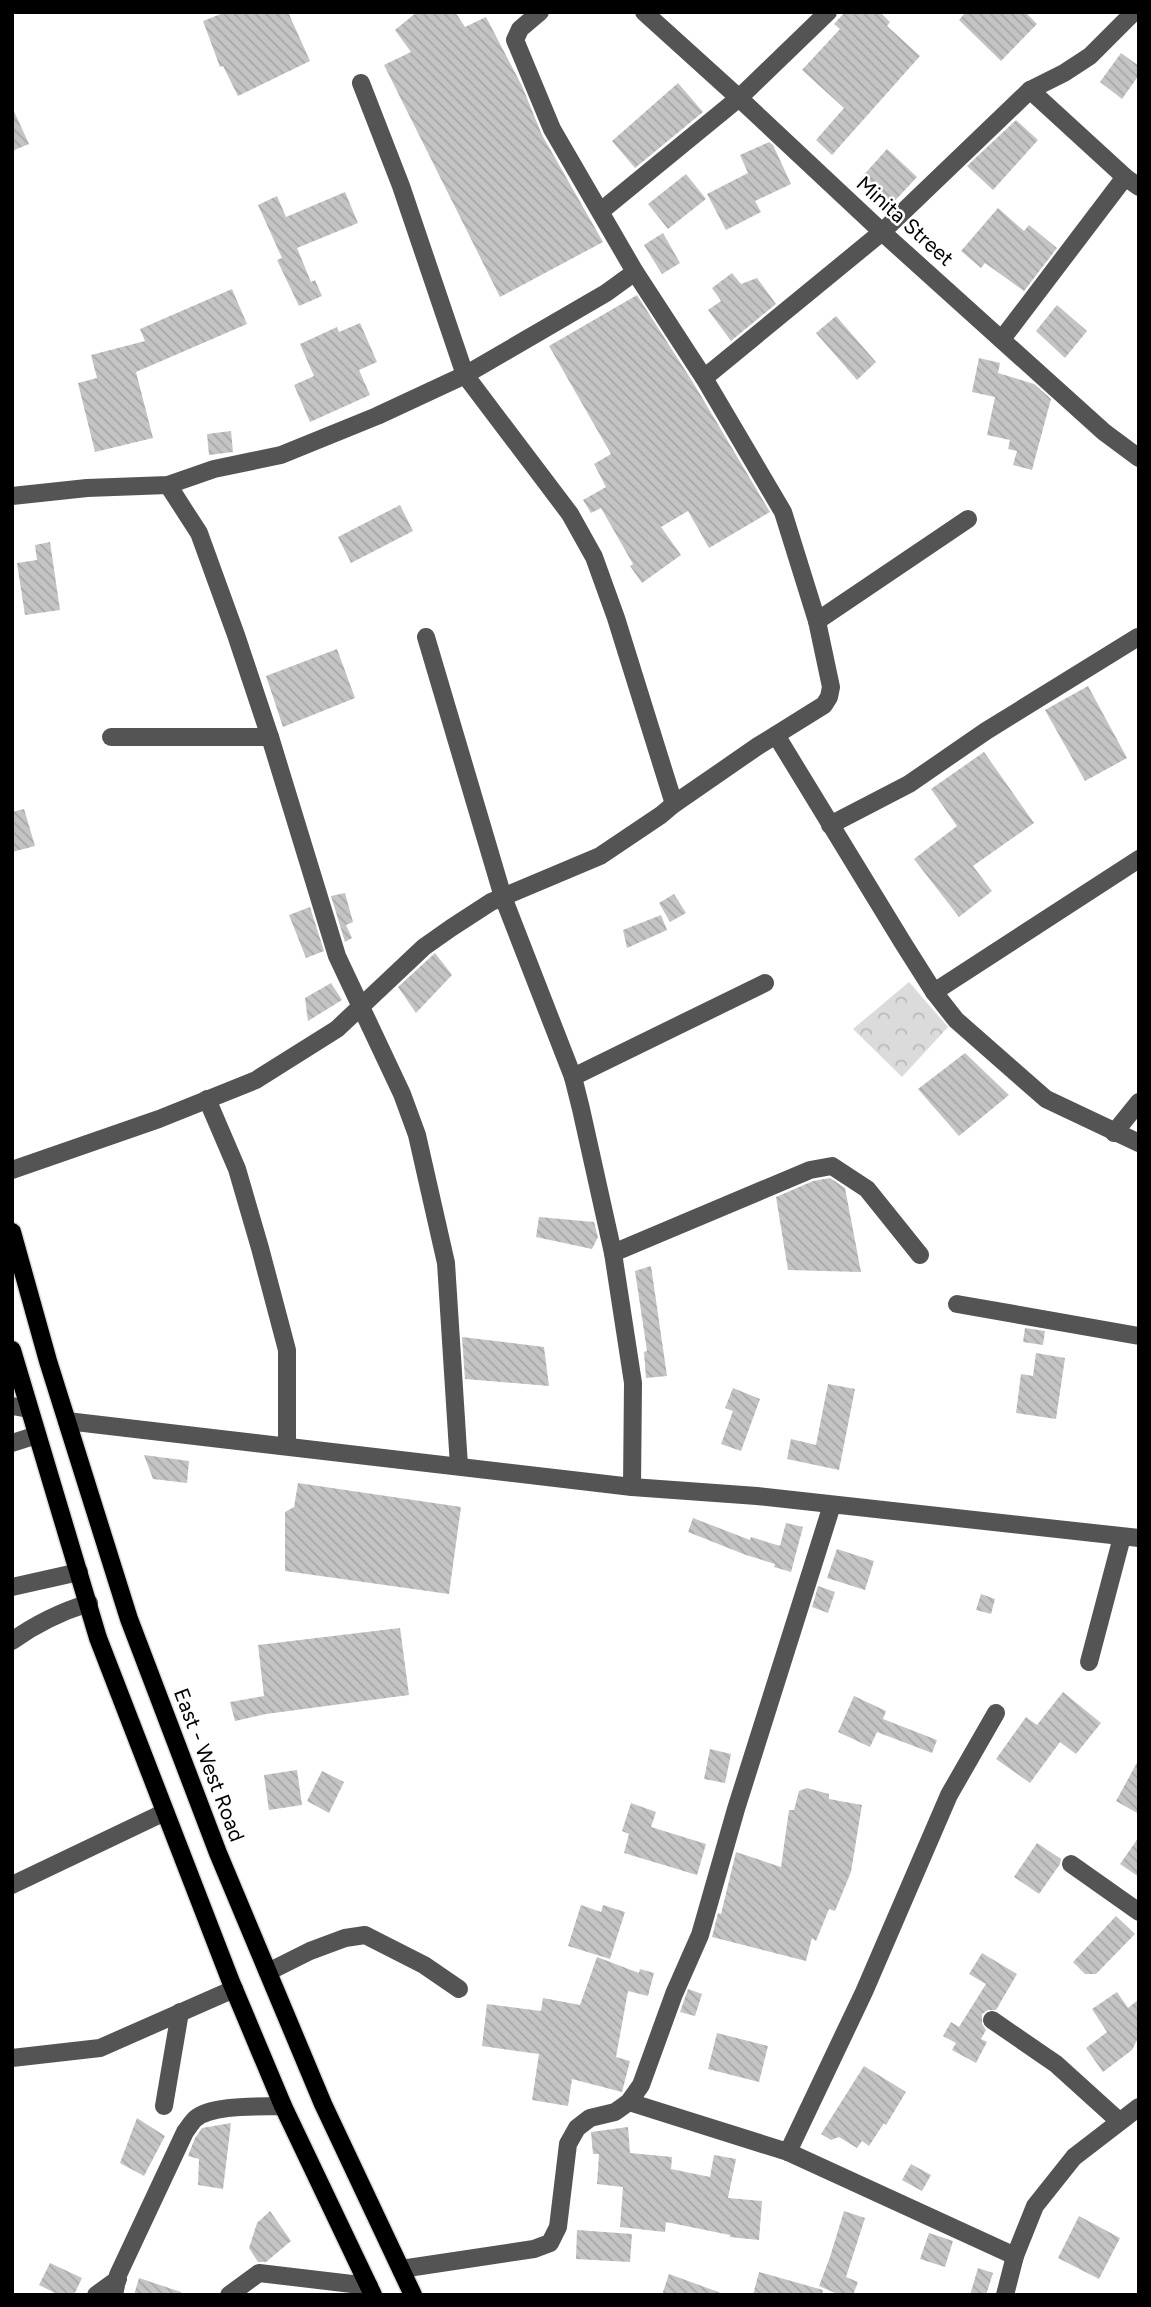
<svg xmlns="http://www.w3.org/2000/svg" width="1151" height="2307" viewBox="0 0 1151 2307" font-family="Figtree,sans-serif">
<style>
.park{fill:url(#park-crowns)}
.building{fill:url(#building-back-hatch)}
.lines{fill:none;stroke-linecap:round;stroke-linejoin:round}
.major-casing{stroke:#dbdbdb;stroke-width:21}
.minor{stroke:#545454;stroke-width:18}
.major{stroke:#000;stroke-width:18}
.labels{text-anchor:middle;stroke-width:5;stroke-linejoin:round;paint-order:stroke}
.street-label{font-size:21px;fill:#000;stroke:#fff}
</style>
<defs>
<pattern id="park-crowns" width="20" height="18" patternUnits="userSpaceOnUse" patternTransform="scale(1.75)"><rect width="20" height="18" fill="#dbdbdb"/><path d="M2 6a3 3 0 1 1 6 0M12 15a3 3 0 1 1 6 0" fill="none" stroke="#bababa"/></pattern>
<pattern id="building-back-hatch" width="6" height="6" patternUnits="userSpaceOnUse" patternTransform="scale(1.75)"><rect width="6" height="6" fill="#c4c4c4"/><path d="M-1 5l2 2M0 0l6 6M5-1l2 2" fill="none" stroke="#a7a7a7"/></pattern>
</defs>
<rect width="100%" height="100%" fill="#fff"/>
<path class="park" d="M909,982L948,1027L902,1077L853,1029Z"/>
<g class="building">
<path d="M226,12H288L310,61L238,96L223,66L220,67L203,21Z"/>
<path d="M417,12H455L465,27L486,17L522,86L542,135L603,242L500,297L384,65L411,52L395,30Z"/>
<path d="M845,12H880L890,22L887,26L920,56L832,155L816,140L844,108L802,70L840,29L834,24Z"/>
<path d="M966,12H1025L1037,24L1001,61L959,20Z"/>
<path d="M1121,53L1139,66V75L1122,99L1100,82Z"/>
<path d="M678,83L703,112L635,168L612,141Z"/>
<path d="M12,107L29,144L12,151Z"/>
<path d="M1016,120L1038,140L993,190L967,166Z"/>
<path d="M769,142L773,145L791,184L755,201L761,212L726,230L707,194L748,173L740,155Z"/>
<path d="M887,149L917,177L891,205L861,178Z"/>
<path d="M686,174L706,199L668,229L648,204Z"/>
<path d="M345,192L358,223L297,248L311,282L315,280L322,296L299,306L277,260L282,258L258,205L277,196L286,217Z"/>
<path d="M998,208L1024,231L1029,225L1057,248L1024,291L985,263L981,268L961,251Z"/>
<path d="M663,233L680,263L662,274L644,245Z"/>
<path d="M732,273L741,284L757,278L776,304L731,341L708,310L721,301L712,288Z"/>
<path d="M232,289L247,324L136,372L153,438L95,452L78,383L97,378L91,355L145,341L140,329Z"/>
<path d="M637,295L694,384L770,512L709,548L688,511L661,527L681,555L642,583L630,566L633,564L601,508L591,513L583,500L606,487L594,464L611,454L549,346Z"/>
<path d="M1057,305L1087,331L1065,358L1036,331Z"/>
<path d="M836,316L876,362L857,380L816,333Z"/>
<path d="M360,323L377,362L359,370L370,395L310,422L294,385L314,376L300,344L337,327L339,332Z"/>
<path d="M979,358L1000,363L998,373L1034,384L1051,399L1032,470L1013,465L1017,451L1008,449L1010,440L987,435L995,397L972,392Z"/>
<path d="M231,431L233,452L209,455L207,434Z"/>
<path d="M400,505L413,531L351,563L338,537Z"/>
<path d="M50,542L60,610L25,615L17,563L37,560L35,545Z"/>
<path d="M337,649L355,698L283,727L266,676Z"/>
<path d="M1088,686L1127,758L1085,781L1045,710Z"/>
<path d="M984,752L1034,823L973,866L992,891L959,917L914,859L957,826L931,789Z"/>
<path d="M24,809L35,846L12,852V812Z"/>
<path d="M345,893L353,922L346,925L352,938L345,942L331,896Z"/>
<path d="M674,894L686,913L670,922L659,903Z"/>
<path d="M310,907L324,951L306,958L289,915Z"/>
<path d="M661,915L667,930L627,948L623,930Z"/>
<path d="M435,953L452,975L416,1013L398,987Z"/>
<path d="M331,983L342,1000L308,1021L305,998Z"/>
<path d="M965,1053L1009,1095L959,1136L918,1089Z"/>
<path d="M830,1178L845,1188L861,1272L788,1270L776,1197L813,1181Z"/>
<path d="M539,1217L594,1222L598,1237L592,1249L536,1237Z"/>
<path d="M651,1266L667,1376L646,1378L644,1352L647,1351L635,1271Z"/>
<path d="M1025,1328L1045,1331L1043,1345L1023,1342Z"/>
<path d="M462,1337L544,1347L549,1386L465,1379Z"/>
<path d="M1036,1353L1065,1358L1056,1419L1016,1413L1021,1374L1033,1376Z"/>
<path d="M828,1384L855,1389L839,1470L787,1459L791,1439L816,1445Z"/>
<path d="M733,1388L760,1399L741,1451L721,1444L733,1411L725,1408Z"/>
<path d="M144,1455L189,1461L187,1483L153,1479Z"/>
<path d="M298,1483L461,1507L449,1594L285,1571V1512L294,1507Z"/>
<path d="M693,1518L750,1540L751,1537L780,1546L786,1523L803,1527L791,1572L774,1567L775,1564L746,1555L688,1532Z"/>
<path d="M837,1549L874,1561L865,1590L827,1578Z"/>
<path d="M818,1586L835,1592L828,1613L812,1607Z"/>
<path d="M981,1594L995,1599L991,1614L976,1610Z"/>
<path d="M400,1628L409,1695L266,1714L235,1721L230,1702L264,1696L258,1645Z"/>
<path d="M1063,1692L1101,1723L1076,1754L1060,1742L1030,1783L996,1759L1026,1717L1037,1725Z"/>
<path d="M854,1696L886,1711L883,1719L937,1740L932,1753L877,1732L870,1747L838,1732Z"/>
<path d="M710,1749L731,1754L725,1783L704,1779Z"/>
<path d="M1139,1759V1814L1116,1801Z"/>
<path d="M297,1770L302,1805L269,1810L264,1775Z"/>
<path d="M322,1771L344,1782L329,1813L307,1801Z"/>
<path d="M807,1788L829,1794V1799L862,1805L851,1872L835,1911L829,1909L816,1941L812,1938L806,1961L712,1937L718,1913L721,1914L736,1852L781,1867L789,1810H794L799,1791Z"/>
<path d="M631,1803L656,1812L651,1827L706,1844L697,1875L624,1853L629,1834L622,1831Z"/>
<path d="M1139,1837V1877L1120,1864Z"/>
<path d="M1037,1843L1061,1859L1060,1864L1039,1894L1014,1877Z"/>
<path d="M581,1905L601,1912L603,1905L625,1912L610,1959L568,1946Z"/>
<path d="M1116,1916L1135,1934L1096,1974H1085L1073,1962Z"/>
<path d="M982,1953L1017,1974L996,2010H988L982,2014V2024L986,2030L981,2039L987,2042L976,2063L952,2050L956,2043L943,2036L951,2022L959,2027L986,1984L969,1974Z"/>
<path d="M597,1957L639,1973L640,1969L654,1973L648,1996L628,1991L616,2057L630,2061L622,2092L572,2079L568,2106L532,2100L539,2054L482,2046L487,2004L541,2011L543,1998L580,2005Z"/>
<path d="M688,1989L702,1994L695,2016L680,2012Z"/>
<path d="M1117,1992L1128,2008L1139,1999V2036L1132,2050L1103,2072L1086,2048L1107,2032L1092,2009Z"/>
<path d="M717,2033L768,2046L759,2082L708,2069Z"/>
<path d="M864,2066L906,2092L886,2125L884,2123L869,2146L862,2141L857,2148L839,2137L831,2140L821,2134Z"/>
<path d="M137,2118L165,2136L144,2176L120,2163Z"/>
<path d="M231,2123L223,2189L198,2185L199,2159L188,2156L195,2138L202,2128Z"/>
<path d="M628,2127L630,2153L672,2157L671,2169L710,2177L714,2155L736,2159L728,2198L762,2201L759,2240L730,2237V2235L666,2222L665,2232L620,2227L623,2187L597,2184L599,2154H593L591,2132Z"/>
<path d="M911,2164L931,2175L922,2191L902,2180Z"/>
<path d="M270,2211L291,2241L266,2262H258L249,2248L257,2223Z"/>
<path d="M844,2211L865,2218L846,2277L858,2282L853,2295H840L819,2286L830,2257Z"/>
<path d="M1079,2216L1120,2238L1099,2279L1058,2258Z"/>
<path d="M577,2230L632,2234L630,2262L576,2259Z"/>
<path d="M929,2233L953,2241L945,2267L920,2259Z"/>
<path d="M50,2263L82,2278L74,2295H59L39,2285Z"/>
<path d="M978,2268L993,2273L986,2295H970Z"/>
<path d="M759,2272L823,2290L822,2295H753Z"/>
<path d="M669,2274L721,2293V2295H662Z"/>
<path d="M139,2278L181,2292L180,2295H134Z"/>
</g>
<g class="lines">
<g class="major-casing">
<g id="major">
<path d="M12,1232L48,1361L129,1619L218,1853L323,2104L413,2295"/>
<path d="M12,1350L98,1638L231,1982L283,2106L373,2295"/>
</g>
</g>
<g class="minor">
<path d="M644,12L739,98L882,232L1104,432L1139,458"/>
<path d="M361,83L401,186L465,375L570,514L594,557L616,618L674,804"/>
<path d="M1030,90L1125,177L1139,187"/>
<path d="M601,211L739,98L828,12"/>
<path d="M1002,339L1125,177"/>
<path d="M704,378L882,232L1030,90L1064,73L1090,56L1134,12"/>
<path d="M168,485L199,533L236,635L270,737L337,956L402,1094L417,1135L446,1263L459,1466"/>
<path d="M12,496L87,488L168,485L214,469L281,455L377,416L465,375L606,293L635,272"/>
<path d="M817,621L968,519"/>
<path d="M426,637L503,897L573,1077L581,1109L613,1253L633,1383L632,1487"/>
<path d="M776,735L903,943L934,992L956,1020L1046,1099L1139,1143"/>
<path d="M111,737H270"/>
<path d="M830,825L909,784L986,731L1138,637"/>
<path d="M934,992L1139,859"/>
<path d="M573,1077L765,983"/>
<path d="M207,1099L237,1169L260,1248L287,1350V1446"/>
<path d="M1114,1133L1139,1102"/>
<path d="M12,1170L159,1119L256,1080L337,1029L424,947L451,928L491,902L600,856L661,815L674,804L758,746L824,705L829,697L831,687L817,621L783,512L704,378L635,272L552,129L515,40L520,29L540,12"/>
<path d="M613,1253L810,1170L832,1166L867,1189L920,1255"/>
<path d="M957,1304L1139,1336"/>
<path d="M12,1406L29,1409"/>
<path d="M67,1421L632,1487L757,1496L1139,1538"/>
<path d="M12,1443L37,1435"/>
<path d="M12,1587L79,1572"/>
<path d="M12,1641C37,1623 60,1612 89,1603"/>
<path d="M1089,1662L1122,1537"/>
<path d="M1071,1864L1139,1912"/>
<path d="M12,1885L165,1812"/>
<path d="M268,1972L310,1951L345,1938L365,1935L424,1965L459,1989"/>
<path d="M992,2020L1056,2064L1119,2121"/>
<path d="M12,2058L100,2048L234,1989"/>
<path d="M629,2102L788,2152L1015,2256"/>
<path d="M164,2106L180,2012"/>
<path d="M788,2152L864,1992L949,1795L996,1713"/>
<path d="M401,2269L534,2249L550,2243L558,2227L568,2144L577,2128L590,2118L615,2112L629,2102L641,2085L674,1994L700,1935L736,1809L832,1505"/>
<path d="M96,2295L118,2279"/>
<path d="M114,2295L118,2275L185,2132C188,2128 191,2123 195,2119C212,2104 261,2107 283,2106"/>
<path d="M229,2295L259,2273L369,2286"/>
<path d="M1005,2295L1015,2256L1035,2206L1074,2157L1139,2107"/>
</g>
<use href="#major" class="major"/>
</g>
<g class="labels">
<g class="street-label">
<text transform="translate(905 221) rotate(42)" y="7">Minita Street</text>
<text transform="translate(209 1765) rotate(69)" y="7">East - West Road</text>
</g>
</g>
<rect width="1151" height="2307" fill="none" stroke="#000000" stroke-width="28"/>
</svg>
